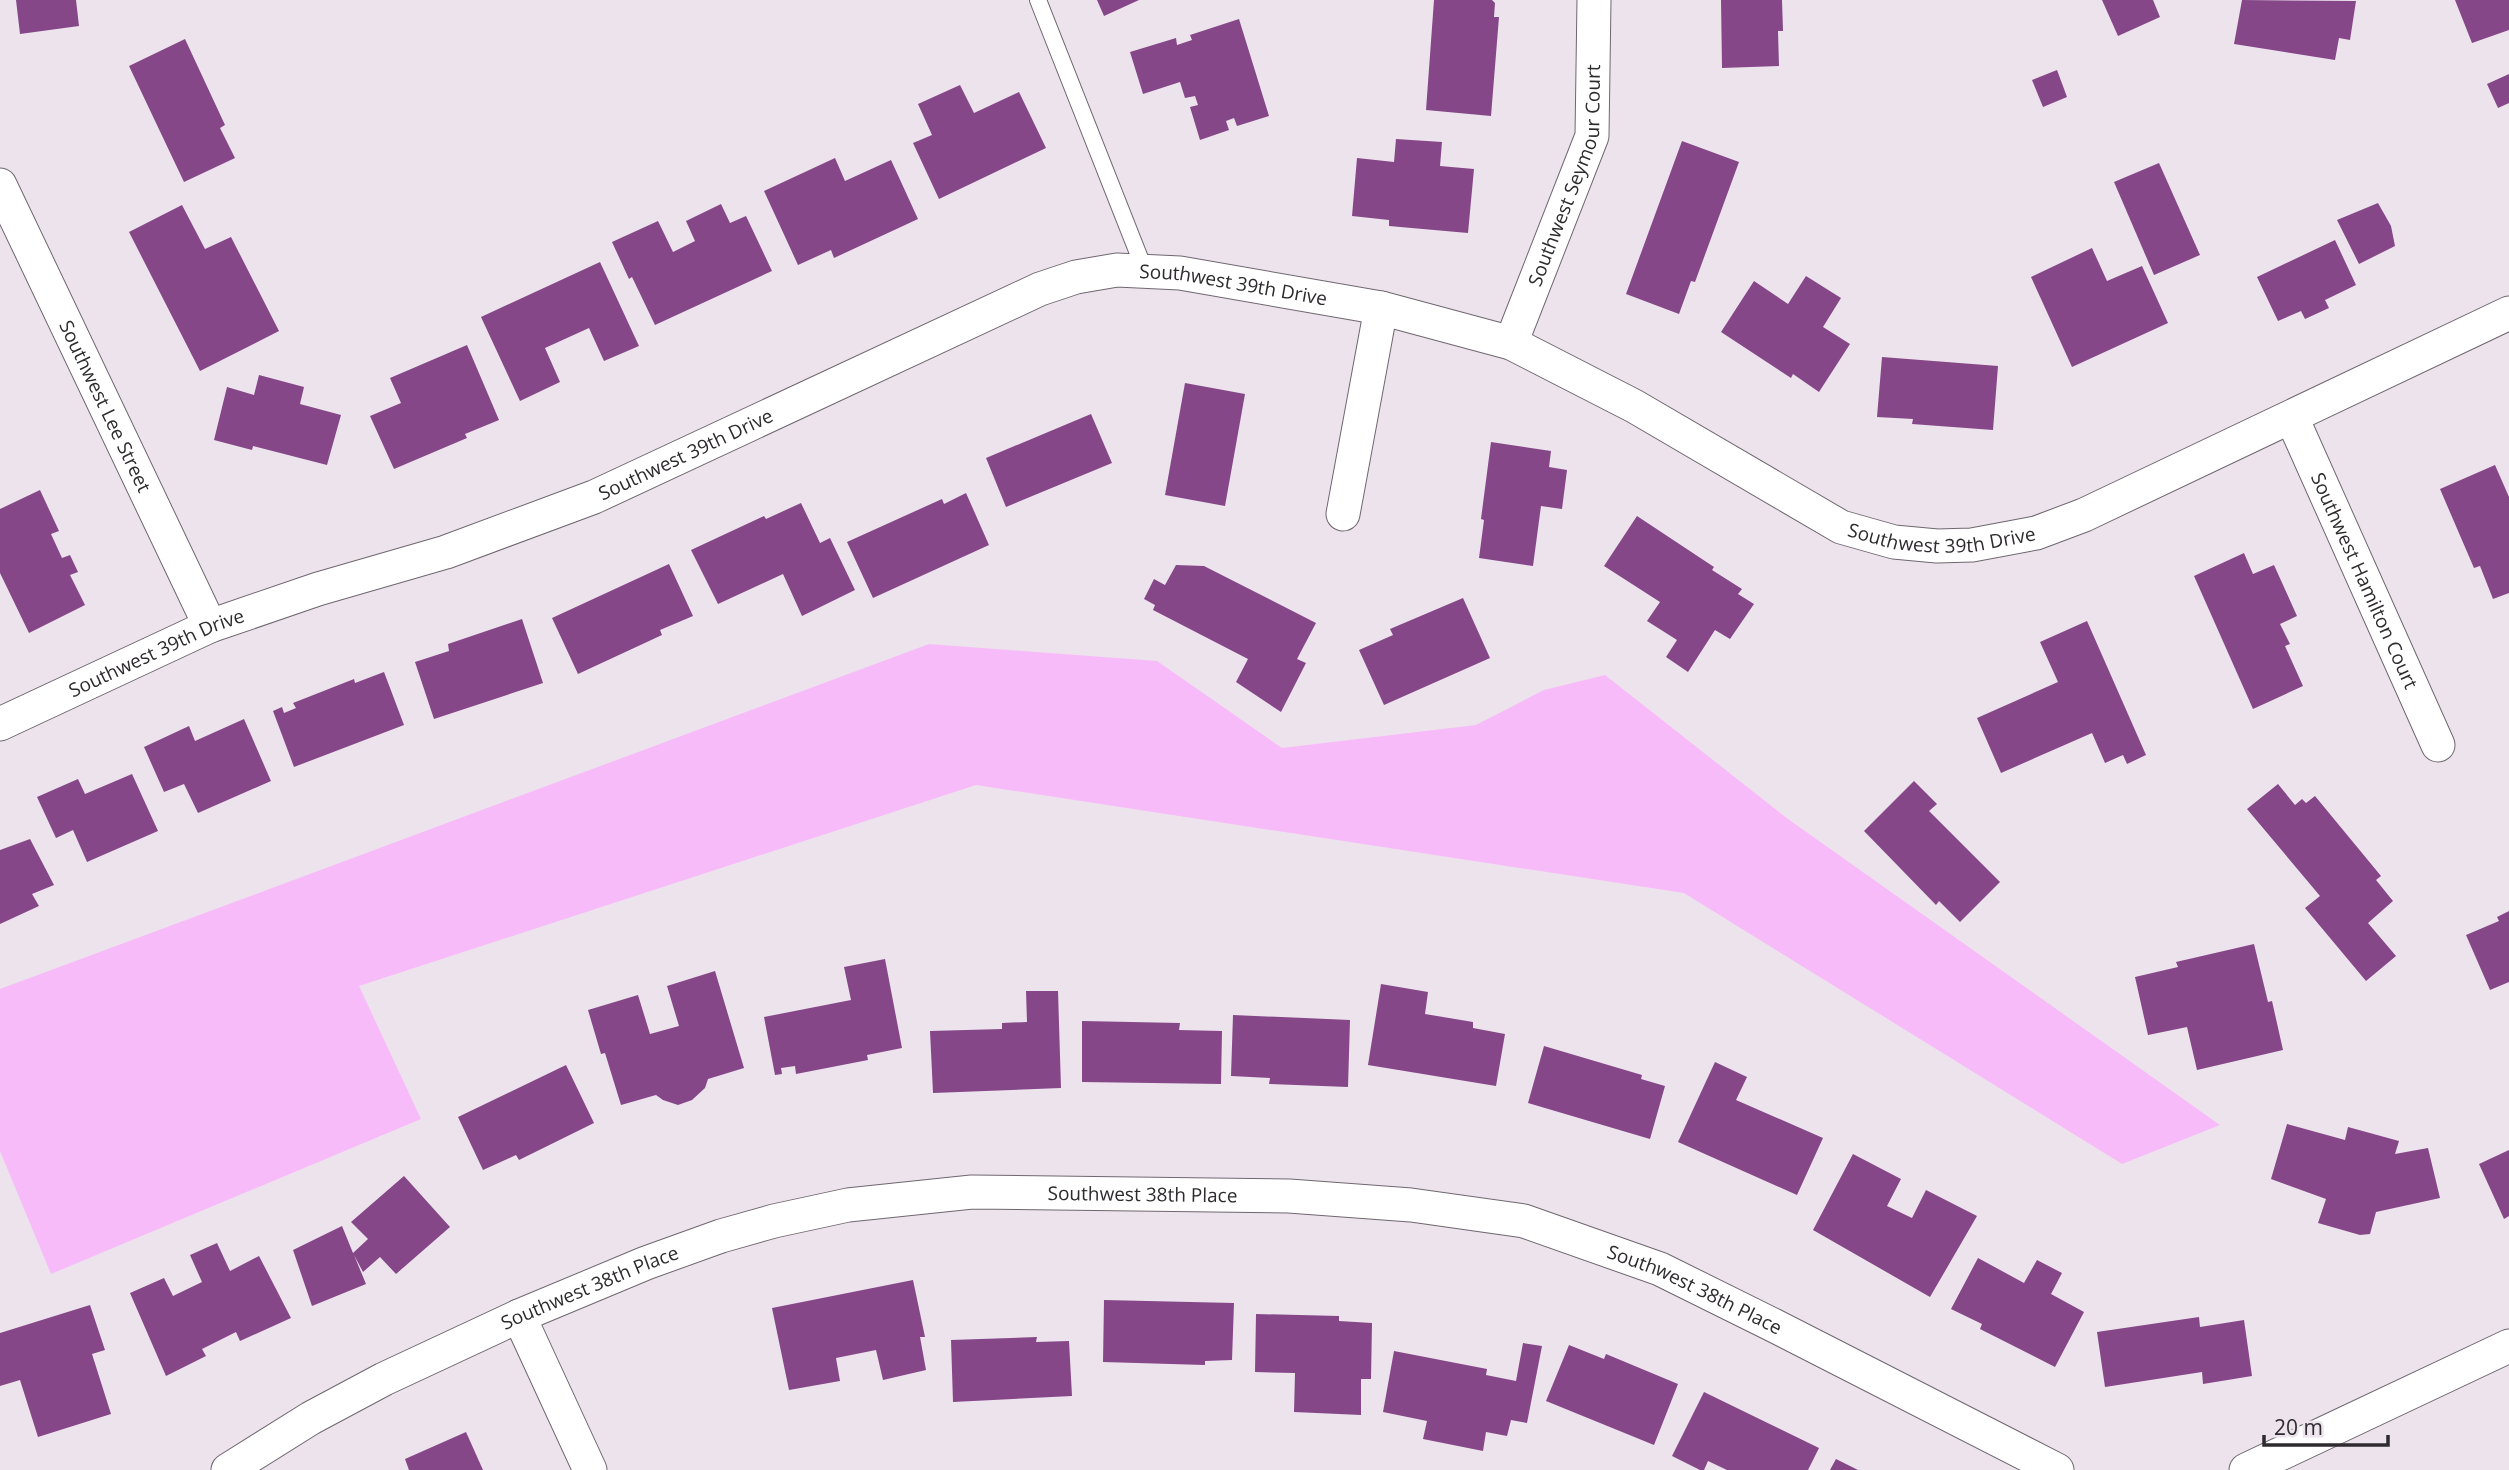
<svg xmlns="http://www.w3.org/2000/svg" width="2509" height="1470" viewBox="0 0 2509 1470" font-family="'Open Sans',sans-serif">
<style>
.green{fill:#f8bbf9}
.building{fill:#854788}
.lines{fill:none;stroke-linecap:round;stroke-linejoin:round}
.lane-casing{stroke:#6f676f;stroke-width:18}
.street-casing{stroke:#6f676f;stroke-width:35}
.lane{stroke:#fff;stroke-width:16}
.street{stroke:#fff;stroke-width:33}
.labels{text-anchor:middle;stroke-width:7;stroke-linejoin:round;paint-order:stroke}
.street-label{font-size:19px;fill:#2e2b2e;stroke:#ede3ed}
</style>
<rect width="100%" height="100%" fill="#ede3ed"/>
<path class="green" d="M929,644L1157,661L1282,748L1476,725L1544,690L1605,675L1788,819L2220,1125L2122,1164L1684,893L976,785L359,986L421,1119L51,1274L0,1151V989Z"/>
<g class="building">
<path d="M16,0H76L79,26L20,34Z"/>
<path d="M1097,0H1139L1104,16Z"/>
<path d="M1434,0H1492L1495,3L1494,17H1499L1491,116L1426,110Z"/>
<path d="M1721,0H1782L1783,31H1778L1779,66L1722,68Z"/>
<path d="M2102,0H2153L2160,17L2118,36Z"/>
<path d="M2242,0L2356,1L2350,40L2339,38L2335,60L2234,44Z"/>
<path d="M2455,0H2509V30L2472,43Z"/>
<path d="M1239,19L1269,116L1237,126L1234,118L1226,121L1229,130L1200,140L1190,107L1198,105L1195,96L1185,98L1180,82L1143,94L1130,52L1176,38L1177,45L1192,40L1190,35Z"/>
<path d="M185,39L225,125L220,128L235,158L184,182L129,66Z"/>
<path d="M2057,70L2067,97L2043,107L2032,80Z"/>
<path d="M2509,74V103L2498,108L2487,84Z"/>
<path d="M960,85L974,113L1019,92L1046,148L939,199L913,143L932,135L918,104Z"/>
<path d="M1396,139L1442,142L1440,166L1474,169L1468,233L1389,226V220L1352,216L1357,158L1394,162Z"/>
<path d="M1682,141L1739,162L1695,282L1691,281L1679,314L1626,294Z"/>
<path d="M835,158L845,181L891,160L918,219L834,258L831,250L798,265L764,191Z"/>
<path d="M2159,163L2200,255L2154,275L2114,182Z"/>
<path d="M2378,203L2391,226L2395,246L2359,264L2337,220Z"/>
<path d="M721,204L730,223L746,216L772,271L655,325L632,277L629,279L612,242L658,221L673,252L695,241L686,221Z"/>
<path d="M182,205L205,249L231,237L279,331L200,371L129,232Z"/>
<path d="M2335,240L2356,285L2325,300L2329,308L2305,319L2301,311L2278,321L2257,277Z"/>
<path d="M2092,248L2107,281L2142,266L2168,323L2072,367L2031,277Z"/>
<path d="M600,262L639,346L604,361L589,328L545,348L560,382L520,401L481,317Z"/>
<path d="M1806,276L1841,298L1823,327L1850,344L1819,392L1793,374L1791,378L1721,332L1754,281L1788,304Z"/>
<path d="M467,345L499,420L465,434L467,438L394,469L370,416L401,403L390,378Z"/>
<path d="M1882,357L1998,366L1993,430L1912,424L1913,419L1877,417Z"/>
<path d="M259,375L304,387L300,404L341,415L327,465L253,446L252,450L214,440L227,387L254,395Z"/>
<path d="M1185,383L1245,394L1225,506L1165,495Z"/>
<path d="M1091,414L1112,463L1006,507L986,458Z"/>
<path d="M1491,442L1551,451L1549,467L1567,470L1562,509L1541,506L1533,566L1479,558L1484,520L1481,519Z"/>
<path d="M2495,465L2509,497V593L2493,599L2480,566L2474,568L2440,489Z"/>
<path d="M40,490L59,531L51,534L62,558L70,555L78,572L70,575L85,605L29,633L0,573V509Z"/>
<path d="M966,493L989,545L873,598L847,542L942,499L944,504Z"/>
<path d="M801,503L820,543L830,538L855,590L802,616L783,574L718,604L691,550L764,516L766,519Z"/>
<path d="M1637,516L1714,567L1712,570L1742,589L1738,594L1754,604L1730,639L1715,630L1688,672L1666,657L1677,640L1647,621L1660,602L1604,566Z"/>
<path d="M2244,553L2253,574L2274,565L2297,616L2280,624L2290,644L2285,646L2303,686L2253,709L2194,576Z"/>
<path d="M669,564L693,616L660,630L662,635L578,674L552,618Z"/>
<path d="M1176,565L1204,566L1316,623L1297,659L1306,663L1281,712L1236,682L1248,659L1153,610L1155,605L1144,599L1154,579L1165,585Z"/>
<path d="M1463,598L1490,658L1384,705L1359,650L1393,635L1390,629Z"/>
<path d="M522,619L543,683L434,719L415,662L449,651L448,644Z"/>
<path d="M2087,621L2146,755L2127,764L2123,755L2105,763L2092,733L2001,773L1977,718L2058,682L2040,642Z"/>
<path d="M384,672L404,725L294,767L273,711L282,707L284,713L296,708L293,703L354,679L355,683Z"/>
<path d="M244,719L271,781L198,813L184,784L164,792L144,747L189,726L195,741Z"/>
<path d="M132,774L158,831L87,862L73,830L56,838L37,797L78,779L85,794Z"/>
<path d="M1914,781L1937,804L1929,811L2000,882L1960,922L1939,901L1936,905L1864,831Z"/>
<path d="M2278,784L2295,805L2302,799L2306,803L2315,796L2381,876L2376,880L2393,901L2368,923L2396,956L2366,981L2305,908L2320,896L2247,809Z"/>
<path d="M30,839L54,885L32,894L39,906L0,924V850Z"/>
<path d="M2509,911V982L2490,990L2466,935L2499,921L2497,917Z"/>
<path d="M2254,944L2268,1002L2272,1001L2283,1050L2197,1070L2187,1027L2148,1035L2135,977L2178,967L2176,962Z"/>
<path d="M885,959L902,1048L867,1055L868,1060L796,1074L795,1066L781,1068L782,1074L775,1075L764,1017L851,1000L844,967Z"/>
<path d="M715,971L744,1068L708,1079L705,1088L692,1100L678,1105L663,1100L656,1095L621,1105L605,1053L601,1054L588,1010L638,995L650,1034L679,1026L667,986Z"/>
<path d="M1381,984L1428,992L1425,1014L1473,1022V1028L1505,1034L1496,1086L1368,1065Z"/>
<path d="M1026,991H1058L1061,1088L933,1093L930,1031L1002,1029V1023L1027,1022Z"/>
<path d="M1233,1015L1350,1020L1348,1087L1269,1084L1270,1078L1231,1076Z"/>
<path d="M1082,1021L1180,1023L1179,1030L1222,1031L1221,1084L1082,1082Z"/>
<path d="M1544,1046L1642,1075L1641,1079L1665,1086L1650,1139L1528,1103Z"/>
<path d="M1715,1062L1747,1077L1736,1100L1823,1138L1797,1195L1678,1142Z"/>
<path d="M566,1065L594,1123L519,1160L516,1155L483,1170L458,1117Z"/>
<path d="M2287,1124L2345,1140L2348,1127L2399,1141L2395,1154L2428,1148L2440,1198L2376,1212L2370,1234L2360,1235L2318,1223L2326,1199L2271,1179Z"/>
<path d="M2509,1150V1216L2504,1219L2479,1164Z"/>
<path d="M1853,1154L1901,1179L1887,1206L1912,1218L1926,1190L1977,1216L1930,1297L1813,1230Z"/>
<path d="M404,1176L450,1227L396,1274L380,1257L363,1272L354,1255L366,1284L312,1306L293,1250L342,1226L353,1253L368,1239L351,1222Z"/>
<path d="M217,1243L230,1271L259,1256L291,1318L240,1341L236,1332L202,1349L206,1356L166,1376L130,1293L164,1278L173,1296L202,1282L190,1255Z"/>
<path d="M1978,1258L2024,1283L2037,1260L2062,1273L2051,1294L2084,1312L2055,1367L1980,1329L1982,1324L1951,1309Z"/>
<path d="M913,1280L925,1337H920L926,1370L883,1380L876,1350L836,1358L840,1381L789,1390L772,1308Z"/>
<path d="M1104,1300L1234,1303L1232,1360L1205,1361V1365L1103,1362Z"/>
<path d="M90,1305L105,1350L92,1354L111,1414L38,1437L20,1380L0,1386V1333Z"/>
<path d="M1256,1314L1339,1316V1321L1372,1323L1371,1379H1361V1415L1294,1412L1295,1373L1255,1372Z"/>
<path d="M2199,1317L2200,1327L2244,1320L2252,1376L2203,1384L2202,1372L2105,1387L2097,1332Z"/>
<path d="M1037,1337L1036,1342L1069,1341L1072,1396L953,1402L951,1340Z"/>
<path d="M1523,1343L1542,1346L1527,1423L1511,1420L1507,1436L1486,1432L1483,1451L1423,1439L1427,1421L1383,1412L1394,1351L1487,1369L1486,1375L1516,1381Z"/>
<path d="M1569,1345L1604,1359L1606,1354L1678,1384L1654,1445L1546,1401Z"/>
<path d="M1704,1392L1819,1448L1808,1470H1727L1708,1461L1704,1470H1700L1672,1456Z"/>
<path d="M466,1432L483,1470H409L405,1459Z"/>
<path d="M1836,1459L1858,1470H1830Z"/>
</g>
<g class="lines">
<g class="lane-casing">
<path id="lane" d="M1038,0L1145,271"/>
</g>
<g class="street-casing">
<g id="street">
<path id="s1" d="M0,185L210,626"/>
<path id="s2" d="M1511,343L1592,136L1594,0"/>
<path id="s3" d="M2292,418L2438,745"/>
<path d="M1343,514L1381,308"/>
<path id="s4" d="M0,724L210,626L318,589L446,552L594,497L1040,289L1076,277L1117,270L1180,273L1381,308L1511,343L1634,406L1841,527L1894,542L1937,546L1972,545L2036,533L2084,515L2509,313"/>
<path d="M519,1316L590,1470"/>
<path id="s5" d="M228,1470L311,1418L384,1379L519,1316L646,1263L721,1236L774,1221L848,1205L972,1192L1289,1196L1411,1205L1524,1221L1660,1269L1773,1325L2057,1470"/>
<path d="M2246,1470L2509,1346"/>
</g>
</g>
<use href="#lane" class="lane"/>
<use href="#street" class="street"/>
</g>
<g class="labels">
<g class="street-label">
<text dy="7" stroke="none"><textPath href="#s2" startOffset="178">Southwest Seymour Court</textPath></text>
<text dy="7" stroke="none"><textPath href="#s4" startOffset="1326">Southwest 39th Drive</textPath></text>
<text dy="7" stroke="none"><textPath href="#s1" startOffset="245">Southwest Lee Street</textPath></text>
<text dy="7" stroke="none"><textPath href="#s4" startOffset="738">Southwest 39th Drive</textPath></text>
<text dy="7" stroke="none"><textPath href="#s4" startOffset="2091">Southwest 39th Drive</textPath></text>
<text dy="7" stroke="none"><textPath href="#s3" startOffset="178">Southwest Hamilton Court</textPath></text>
<text dy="7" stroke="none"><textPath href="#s4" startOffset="172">Southwest 39th Drive</textPath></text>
<text dy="7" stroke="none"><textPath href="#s5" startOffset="973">Southwest 38th Place</textPath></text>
<text dy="7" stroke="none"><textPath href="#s5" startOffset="406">Southwest 38th Place</textPath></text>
<text dy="7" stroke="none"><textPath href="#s5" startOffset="1540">Southwest 38th Place</textPath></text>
</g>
</g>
<path d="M2264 1435v10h124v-10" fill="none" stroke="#2e2b2e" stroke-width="3.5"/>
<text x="2274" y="1435" font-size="21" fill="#2e2b2e" stroke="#ede3ed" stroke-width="5" paint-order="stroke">20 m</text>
</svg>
